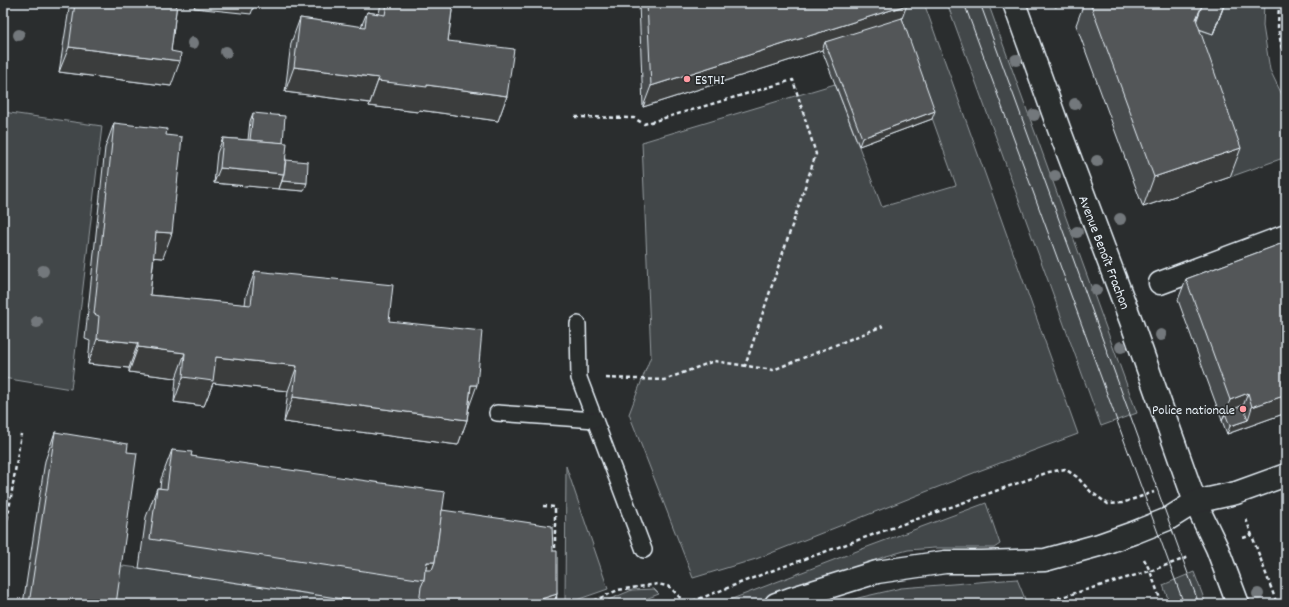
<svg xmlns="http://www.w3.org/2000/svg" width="1289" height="607" viewBox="0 0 1289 607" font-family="Dekko,sans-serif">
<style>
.green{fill:#424648;stroke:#959ca0}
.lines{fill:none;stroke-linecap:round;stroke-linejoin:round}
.lane-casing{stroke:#e8f1f8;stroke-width:18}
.street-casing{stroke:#e8f1f8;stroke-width:25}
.secondary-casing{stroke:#e8f1f8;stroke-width:25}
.path{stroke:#e8f1f8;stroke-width:2.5;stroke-dasharray:4 3;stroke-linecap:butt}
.lane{stroke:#2a2d2e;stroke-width:15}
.street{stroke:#2a2d2e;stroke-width:22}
.secondary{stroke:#2a2d2e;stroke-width:22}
.tram{stroke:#e8f1f8;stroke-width:1}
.tree{fill:#73787b}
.wall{fill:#474b4d;stroke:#e8f1f8}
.shaded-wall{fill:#3a3d3e;stroke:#e8f1f8}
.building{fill:#535759;stroke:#e8f1f8}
.poi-dot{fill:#ff9aa2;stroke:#2a2d2e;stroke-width:1.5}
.labels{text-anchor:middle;stroke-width:3.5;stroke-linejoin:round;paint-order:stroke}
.poi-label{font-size:14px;fill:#e8f1f8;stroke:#2a2d2e;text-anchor:start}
.street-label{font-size:14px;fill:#e8f1f8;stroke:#2a2d2e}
</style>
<rect width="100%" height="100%" fill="#2a2d2e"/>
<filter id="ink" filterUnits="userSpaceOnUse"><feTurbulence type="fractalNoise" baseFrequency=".025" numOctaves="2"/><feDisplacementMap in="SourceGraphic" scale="8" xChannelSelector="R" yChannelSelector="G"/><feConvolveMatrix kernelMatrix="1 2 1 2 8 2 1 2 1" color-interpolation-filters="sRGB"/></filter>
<g filter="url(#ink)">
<g class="green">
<path d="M891,3H924L1078,434L976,472L756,559L693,578L629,414L651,356L642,142L835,84L882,207L956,185Z"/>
<path d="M947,3H988L1137,413L1101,426Z"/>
<path d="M1225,3H1264L1263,26L1270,70L1286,103V157L1230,177L1185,48L1194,28L1213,34Z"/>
<path d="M3,112L102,126L71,389L3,378Z"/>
<path d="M566,466L608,589L565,604Z"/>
<path d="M986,503L1000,544L994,548H934L908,550L883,557L757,604H719L870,546Z"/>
<path d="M114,565L139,568L376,604H108Z"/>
<path d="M1194,572L1206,604H1170L1163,585Z"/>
<path d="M1017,579L1027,604H840L858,598L901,588Z"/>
<path d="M654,589L659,594L632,604H599L632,590Z"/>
</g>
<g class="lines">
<g class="lane-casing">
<g id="lane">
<path d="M578,324L579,378L644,550"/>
<path d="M497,413L595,420"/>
</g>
</g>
<g class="street-casing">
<path id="street" d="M1160,283L1286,236"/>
</g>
<g class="secondary-casing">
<g id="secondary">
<path d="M1014,3L1059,129L1131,321L1195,502L1217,548L1238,604"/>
<path d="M776,604L790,599L877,572L945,562H982L1045,560L1099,545L1133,533L1168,519L1195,502L1236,493L1286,475"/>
</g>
</g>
<g class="path">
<path d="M1079,3L1084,7"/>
<path d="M1279,3L1278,27L1286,71"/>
<path d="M1055,7L1058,3"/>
<path d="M3,13L4,3"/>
<path d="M575,117L634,118L644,124L793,80L816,154L745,366"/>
<path d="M606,378L664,380L714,361L773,370L883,326"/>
<path d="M543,506L555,507V554"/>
<path d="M1246,519L1277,604"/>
<path d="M1243,538L1252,535"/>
<path d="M3,547L21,434"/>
<path d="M1144,559L1150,571L1189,557"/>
<path d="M556,595V604"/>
<path d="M587,604L618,590L658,584L670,587L686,604"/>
<path d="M686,604L771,571L1049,472L1065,469L1077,477L1091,492L1108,504L1122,503L1154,492"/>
<path d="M1038,604L1150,571L1162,604"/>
<path d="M1055,604V600"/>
</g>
<use href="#lane" class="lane"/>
<use href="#street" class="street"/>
<use href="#secondary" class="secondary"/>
<g class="tram">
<path d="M964,3L1184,604"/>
<path d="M980,3L1199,604"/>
</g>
</g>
<g class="tree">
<circle cx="19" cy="35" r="6"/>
<circle cx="193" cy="43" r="6"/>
<circle cx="226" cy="52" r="6"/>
<circle cx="1016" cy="60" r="6"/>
<circle cx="1075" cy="104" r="6"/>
<circle cx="1034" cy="115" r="6"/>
<circle cx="1097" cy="161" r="6"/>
<circle cx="1055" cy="176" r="6"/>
<circle cx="1120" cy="219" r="6"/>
<circle cx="1077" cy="232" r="6"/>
<circle cx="43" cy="271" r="6"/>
<circle cx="1096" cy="290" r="6"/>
<circle cx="37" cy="322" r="6"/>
<circle cx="1161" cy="335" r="6"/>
<circle cx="1121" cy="347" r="6"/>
<circle cx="1258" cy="594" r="6"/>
</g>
<g class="wall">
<path d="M71,3H177L171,51V86L59,72L69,9Z"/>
<path d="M381,3H453L448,41L507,96L498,121L419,110L418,112L369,106L370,103L285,92L291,43L300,18L361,27L367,12L379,14Z"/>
<path d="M639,3H906L902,18L932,119L859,146L822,50L643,107Z"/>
<path d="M1084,3H1225L1213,34L1199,29L1230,177L1143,207L1076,25Z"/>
<path d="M253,113L283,143L286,160L304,191L214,183L217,153L223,138L248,140L250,121Z"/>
<path d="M114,123L166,135L163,258L154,257L150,295L245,305L246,296L255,271L389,321L469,406L467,420L458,445L284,422L288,391L213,383L204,406L174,402L176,378L129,372V368L88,364L90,341L85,339L105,148Z"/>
<path d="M1286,242V413L1227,434L1178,300L1186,279Z"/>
<path d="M55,432L127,452L116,604H23L45,461Z"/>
<path d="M172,450L191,456L442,510L553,551L557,594L553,604H376L139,568L146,517L157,488H160L161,479Z"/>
</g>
<g class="shaded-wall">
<path d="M196,3H255L251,14L194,8Z"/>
<path d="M1203,3L1194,28L1196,19Z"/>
<path d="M1224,3H1225L1213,34L1224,5Z"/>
<path d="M907,5L899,26L825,42L822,50L643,107L651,86Z"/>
<path d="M69,47L180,61L171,86L59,72Z"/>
<path d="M294,67L379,78L370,103L285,92Z"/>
<path d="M378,81L427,85L507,96L498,121L419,110L418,112L369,106Z"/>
<path d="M935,111L932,119L859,146L862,138Z"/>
<path d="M1241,148L1230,177L1143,207L1154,177Z"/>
<path d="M220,168L284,174L279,189L214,183Z"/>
<path d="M282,181L307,183L304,191L279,189Z"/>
<path d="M156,232L172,233L163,258L147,257Z"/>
<path d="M1286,331V349L1283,332Z"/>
<path d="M97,339L138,343L129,368L88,364Z"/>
<path d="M138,347L185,353L176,378L129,372Z"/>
<path d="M216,357L297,366L288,391L213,383L204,406L174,402L183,377Z"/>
<path d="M471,385H477L468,410Z"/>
<path d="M1248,393L1240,414L1225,413L1222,421L1230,400Z"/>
<path d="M1286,395V413L1227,434L1230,426L1248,420L1252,407Z"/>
<path d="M293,397L467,420L458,445L284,422Z"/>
<path d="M427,562H435L425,591L424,580Z"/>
<path d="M557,594L553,604H525Z"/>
</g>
<g class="building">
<path d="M75,3H177L171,51L181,53L180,61L69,47Z"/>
<path d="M387,3H453L448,41L514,49L507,96L427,85V87L378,81L379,78L294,67L300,18L365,27L367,12L385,15Z"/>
<path d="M647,3H906L907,5L651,86Z"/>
<path d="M1090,3H1203L1196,19L1241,148L1154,177Z"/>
<path d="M1218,3H1224V5Z"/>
<path d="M902,18L935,111L862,138L825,42Z"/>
<path d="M253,113L285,116L283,143L250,140Z"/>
<path d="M114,123L167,129L166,135L182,137L172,233L156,232L150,295L251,305L255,271L393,285L389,321L482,331L477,385H471L467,420L293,397L297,366L216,357L213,381L183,377L185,353L138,347V343L97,339L99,316L94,314Z"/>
<path d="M223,138L287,143L284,174L220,168Z"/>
<path d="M286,160L308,162L307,183L282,181L284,174Z"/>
<path d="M1286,242V331L1283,332L1286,339V395L1252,407L1248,393L1230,400L1186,279Z"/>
<path d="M1243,405L1248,420L1230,426L1225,413Z"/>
<path d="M55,432L128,444L127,452L137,453L116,604H29Z"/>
<path d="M172,450L192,452L191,456L445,492L435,562H427L424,580L150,539L157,488L167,489Z"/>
<path d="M442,510L552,526L553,551H557V594L525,604H419L421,587L424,580L425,570H432L435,562Z"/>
</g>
</g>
<g class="poi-dot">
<circle cx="687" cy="79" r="4"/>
<circle cx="1243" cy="409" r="4"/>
</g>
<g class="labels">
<g class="poi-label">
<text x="695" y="84">ESTHI</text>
<text x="1235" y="414" text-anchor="end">Police nationale</text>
</g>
<g class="street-label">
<text transform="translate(1105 252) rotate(69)" y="5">Avenue Benoît Frachon</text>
</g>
</g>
<rect width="1289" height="607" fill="none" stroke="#2a2d2e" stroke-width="16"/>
<rect x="8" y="8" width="1273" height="591" fill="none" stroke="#e8f1f8" stroke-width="1.5" filter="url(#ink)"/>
</svg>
